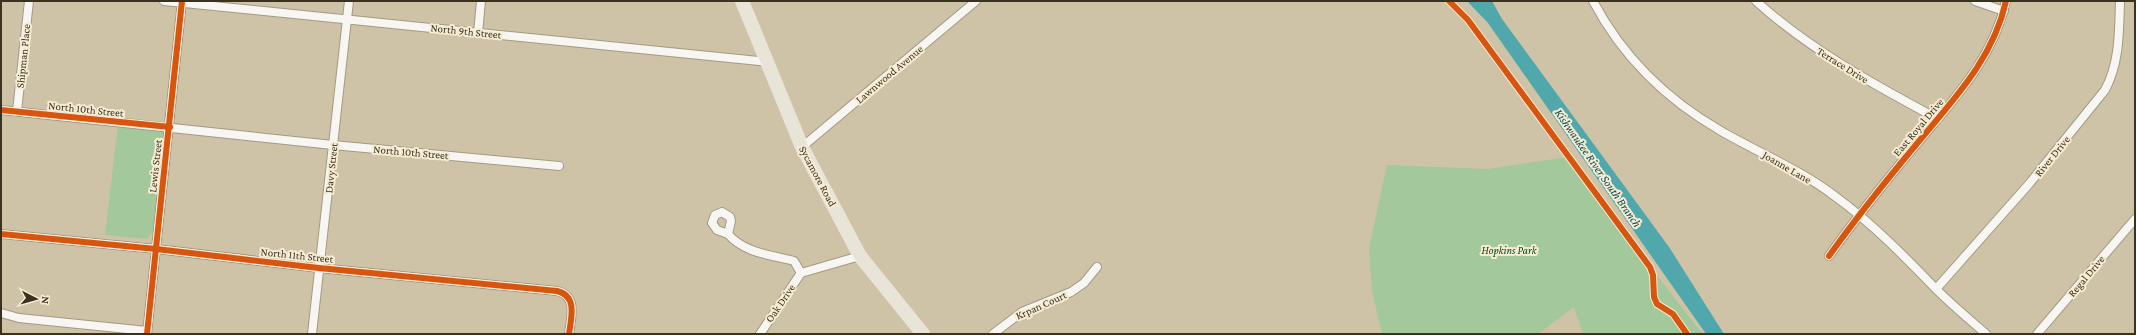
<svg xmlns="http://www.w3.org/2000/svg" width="2136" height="335" viewBox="0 0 2136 335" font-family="'Crimson Pro',serif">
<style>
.green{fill:#a3c89b}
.water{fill:#50a8ac}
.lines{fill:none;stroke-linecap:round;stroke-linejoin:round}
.street-casing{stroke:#a29a84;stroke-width:10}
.primary-casing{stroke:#e9e4d7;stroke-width:14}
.street{stroke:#f8f6f2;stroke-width:8}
.primary{stroke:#e8e4d7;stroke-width:12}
.cycleway-casing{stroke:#f6ecd3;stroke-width:8}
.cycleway{stroke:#d7550e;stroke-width:6}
.labels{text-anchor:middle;stroke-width:4;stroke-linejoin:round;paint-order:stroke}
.street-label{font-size:11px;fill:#3a321e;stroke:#f6ecd3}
.park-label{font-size:11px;font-style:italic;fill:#024b20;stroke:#f6ecd3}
.water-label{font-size:12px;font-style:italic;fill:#034b56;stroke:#f6ecd3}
</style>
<rect width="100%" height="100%" fill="#cec3a7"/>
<g class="green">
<path d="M118,125L165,129L153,232L147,239L105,235Z"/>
<path d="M1567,157C1613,216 1656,276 1703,334H1583L1574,307L1538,334H1382L1372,291L1369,248L1387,165L1488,169Z"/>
</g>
<path class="water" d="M1467,1H1492L1502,19L1669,247L1724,334H1706L1488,23Z"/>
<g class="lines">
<g class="street-casing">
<g id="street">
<path d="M164,1L768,62"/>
<path d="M1593,1C1622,56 1667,100 1721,131C1759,153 1801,170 1836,197C1873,224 1905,257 1936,289C1952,305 1969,319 1986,334"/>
<path d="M1756,1C1810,50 1873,84 1938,119"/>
<path d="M1975,1L2004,11"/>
<path d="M478,33L481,1"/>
<path d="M1,110L333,145L559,166"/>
<path d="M17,111L29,1"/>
<path d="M802,147L976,1"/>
<path d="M722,212L730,217L731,221L728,234L717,230L712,223L715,215Z"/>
<path d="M1,234L156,249L319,268L557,291C578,296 571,318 569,334"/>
<path d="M728,234C744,253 771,255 794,261L801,273"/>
<path d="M1829,256C1856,218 1885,182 1915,146C1952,101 1993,60 2006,1"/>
<path d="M801,273L860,256"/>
<path d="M1936,289L2029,184L2105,90C2120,62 2119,31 2120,1"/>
<path d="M1,313L19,318L147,331"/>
<path d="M147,334L182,1"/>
<path d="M312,334L349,1"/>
<path d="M760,334L801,273"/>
<path d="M993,334L1022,312L1071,292L1084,283L1097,267"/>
<path d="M2037,334L2135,219"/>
</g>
</g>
<g class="primary-casing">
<path id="primary" d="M742,1L802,147L860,256L923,334"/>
</g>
<use href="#street" class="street"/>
<use href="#primary" class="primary"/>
<g class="cycleway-casing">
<g id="cycleway">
<path d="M1449,1L1468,20L1650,267L1653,275L1654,297L1657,304L1673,314L1687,334"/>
<path d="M1,110L170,127"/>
<path d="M1,234L156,249L319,268L557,291C578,296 571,318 569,334"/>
<path d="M1829,256C1856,218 1885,182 1915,146C1952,101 1993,60 2006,1"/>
<path d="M147,334L182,1"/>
</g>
</g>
<use href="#cycleway" class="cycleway"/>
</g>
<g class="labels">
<g class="street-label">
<text transform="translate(466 31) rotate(6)" y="4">North 9th Street</text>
<text transform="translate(23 56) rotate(-84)" y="4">Shipman Place</text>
<text transform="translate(1843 65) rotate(32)" y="4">Terrace Drive</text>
<text transform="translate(889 74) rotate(-40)" y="4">Lawnwood Avenue</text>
<text transform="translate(86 109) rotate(6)" y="4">North 10th Street</text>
<text transform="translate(1918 127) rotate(-50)" y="4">East Royal Drive</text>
<text transform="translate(411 152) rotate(5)" y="4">North 10th Street</text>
<text transform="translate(2052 156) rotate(-51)" y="4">River Drive</text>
<text transform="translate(155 166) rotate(-84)" y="4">Lewis Street</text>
<text transform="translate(1787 167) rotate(30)" y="4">Joanne Lane</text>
<text transform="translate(331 168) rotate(-84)" y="4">Davy Street</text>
<text transform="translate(818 176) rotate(62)" y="4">Sycamore Road</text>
<text transform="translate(297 255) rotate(6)" y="4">North 11th Street</text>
<text transform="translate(2086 276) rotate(-50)" y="4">Regal Drive</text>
<text transform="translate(780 303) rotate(-56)" y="4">Oak Drive</text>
<text transform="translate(1041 305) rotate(-24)" y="4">Krpan Court</text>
</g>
<g class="park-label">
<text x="1509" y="254">Hopkins Park</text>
</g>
<g class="water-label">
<text transform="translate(1598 168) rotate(55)" y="4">Kishwaukee River South Branch</text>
</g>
</g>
<rect width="2136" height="335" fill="none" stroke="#3a321e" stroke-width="4"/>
<g transform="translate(36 299) rotate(96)" stroke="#f6ecd3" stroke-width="3" paint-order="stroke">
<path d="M0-3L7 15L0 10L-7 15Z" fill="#3a321e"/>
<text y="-6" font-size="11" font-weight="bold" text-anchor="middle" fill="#3a321e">N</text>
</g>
</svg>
